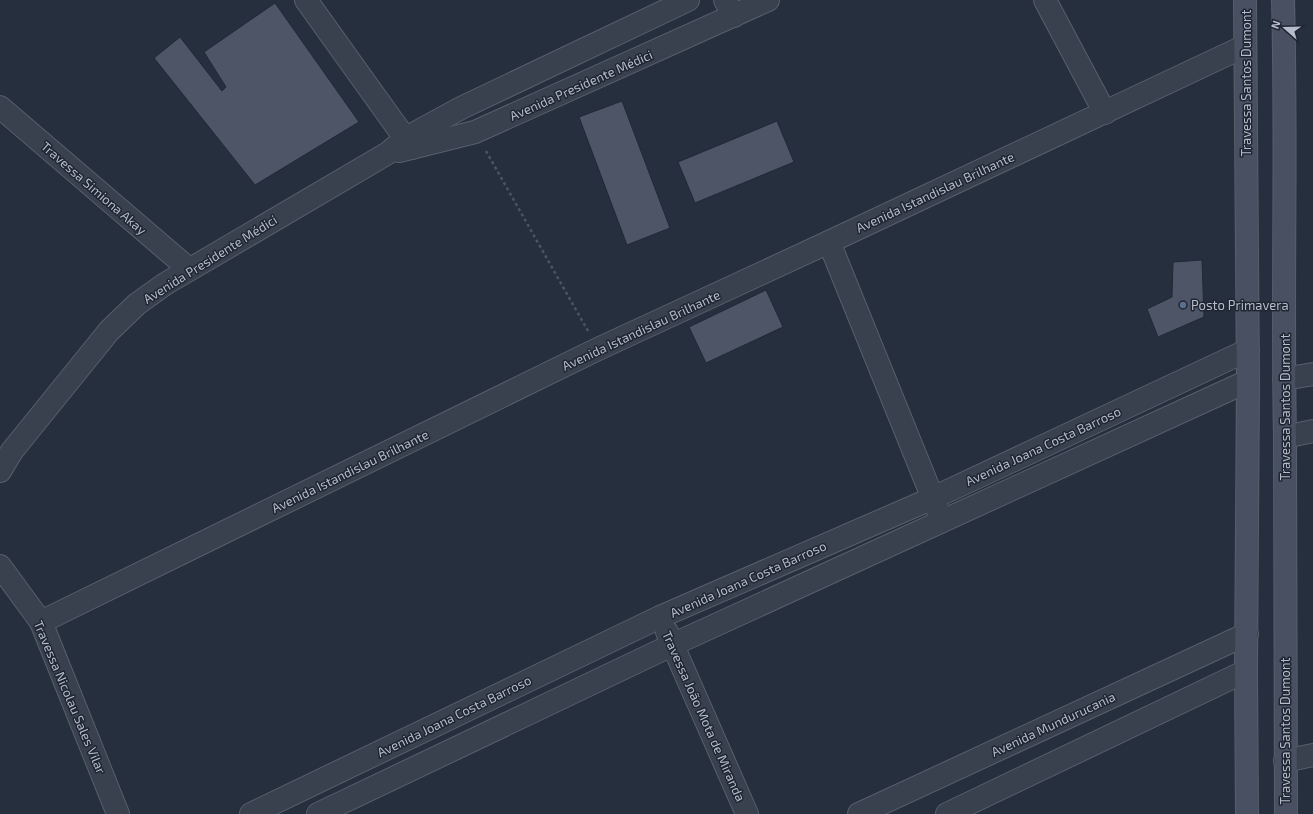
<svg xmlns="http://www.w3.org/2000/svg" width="1313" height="814" viewBox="0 0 1313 814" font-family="'Exo 2',sans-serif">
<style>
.building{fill:#4d5567;stroke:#212835}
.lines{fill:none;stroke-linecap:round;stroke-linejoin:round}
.street-casing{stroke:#585f6c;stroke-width:24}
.secondary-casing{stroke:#585f6c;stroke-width:24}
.path{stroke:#46585c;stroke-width:2.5;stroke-dasharray:3 3;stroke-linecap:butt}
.street{stroke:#3a414e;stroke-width:22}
.secondary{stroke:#485061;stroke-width:22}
.service-dot{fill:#5c6f8a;stroke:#1f2633;stroke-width:1.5}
.labels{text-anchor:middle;stroke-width:3;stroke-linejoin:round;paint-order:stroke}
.street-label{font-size:13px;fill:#b6bcc9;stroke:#1f2633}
.poi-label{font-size:13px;fill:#b6bcc9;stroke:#1f2633;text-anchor:start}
</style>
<rect width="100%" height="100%" fill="#262f3e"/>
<g class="building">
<path d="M275,3L359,122L255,185L154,58L180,37L222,91L226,87L204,52Z"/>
<path d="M622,101L670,228L627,245L579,117Z"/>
<path d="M777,121L794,162L695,203L678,162Z"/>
<path d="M1202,260L1204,317L1158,337L1147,309L1172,297L1173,262Z"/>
<path d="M766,290L783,327L706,363L689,327Z"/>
</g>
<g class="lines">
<g class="street-casing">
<g id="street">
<path d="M306,0L412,148"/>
<path d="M725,0L734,16"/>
<path d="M1045,0L1105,113"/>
<path d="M0,107L189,269"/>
<path d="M399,151L475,132L768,0"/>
<path d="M829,242L938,511"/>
<path d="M1284,379L1313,374"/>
<path d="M1285,437L1313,431"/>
<path d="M0,471L12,451L109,331L137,304L165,284L388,153L406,138L461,108L688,0"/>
<path d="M0,566L41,622L118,814"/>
<path d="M41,622L598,349L829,242L1245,46"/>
<path d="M667,632L747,814"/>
<path d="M1285,761L1313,755"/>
<path d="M251,814L660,617L933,498L1248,350"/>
<path d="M318,814L672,645L1248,381"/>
<path d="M859,814L1247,634"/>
<path d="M947,814L1246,671"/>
</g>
</g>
<g class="secondary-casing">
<g id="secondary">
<path d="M1245,0L1248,381L1246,671L1247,814"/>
<path d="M1283,0C1287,146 1282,291 1285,437L1286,814"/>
</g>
</g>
<path class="path" d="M486,151L588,331"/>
<use href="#street" class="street"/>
<use href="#secondary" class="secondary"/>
</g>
<circle class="service-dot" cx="1183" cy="305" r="4"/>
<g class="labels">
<g class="street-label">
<text transform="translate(1246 83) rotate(-90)" y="5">Travessa Santos Dumont</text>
<text transform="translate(581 85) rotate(-24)" y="5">Avenida Presidente Médici</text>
<text transform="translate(94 188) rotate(41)" y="5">Travessa Simiona Akay</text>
<text transform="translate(935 192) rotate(-25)" y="5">Avenida Istandislau Brilhante</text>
<text transform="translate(210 259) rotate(-32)" y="5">Avenida Presidente Médici</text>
<text transform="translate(641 330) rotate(-25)" y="5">Avenida Istandislau Brilhante</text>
<text transform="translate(1285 407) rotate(-90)" y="5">Travessa Santos Dumont</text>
<text transform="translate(1043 446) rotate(-25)" y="5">Avenida Joana Costa Barroso</text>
<text transform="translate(350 471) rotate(-26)" y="5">Avenida Istandislau Brilhante</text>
<text transform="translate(748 579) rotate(-24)" y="5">Avenida Joana Costa Barroso</text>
<text transform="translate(70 697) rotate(67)" y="5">Travessa Nicolau Sales Vilar</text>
<text transform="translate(454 716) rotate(-26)" y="5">Avenida Joana Costa Barroso</text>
<text transform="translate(704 716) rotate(66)" y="5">Travessa João Mota de Miranda</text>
<text transform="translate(1053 724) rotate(-25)" y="5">Avenida Mundurucania</text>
<text transform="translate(1285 731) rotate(-90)" y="5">Travessa Santos Dumont</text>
</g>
<g class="poi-label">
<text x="1191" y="310">Posto Primavera</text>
</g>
</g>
<g transform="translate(1285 28) rotate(290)" stroke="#1f2633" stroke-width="3" paint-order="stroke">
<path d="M0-3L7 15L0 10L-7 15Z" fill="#b6bcc9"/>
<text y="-6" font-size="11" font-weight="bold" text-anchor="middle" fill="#b6bcc9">N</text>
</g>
</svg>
